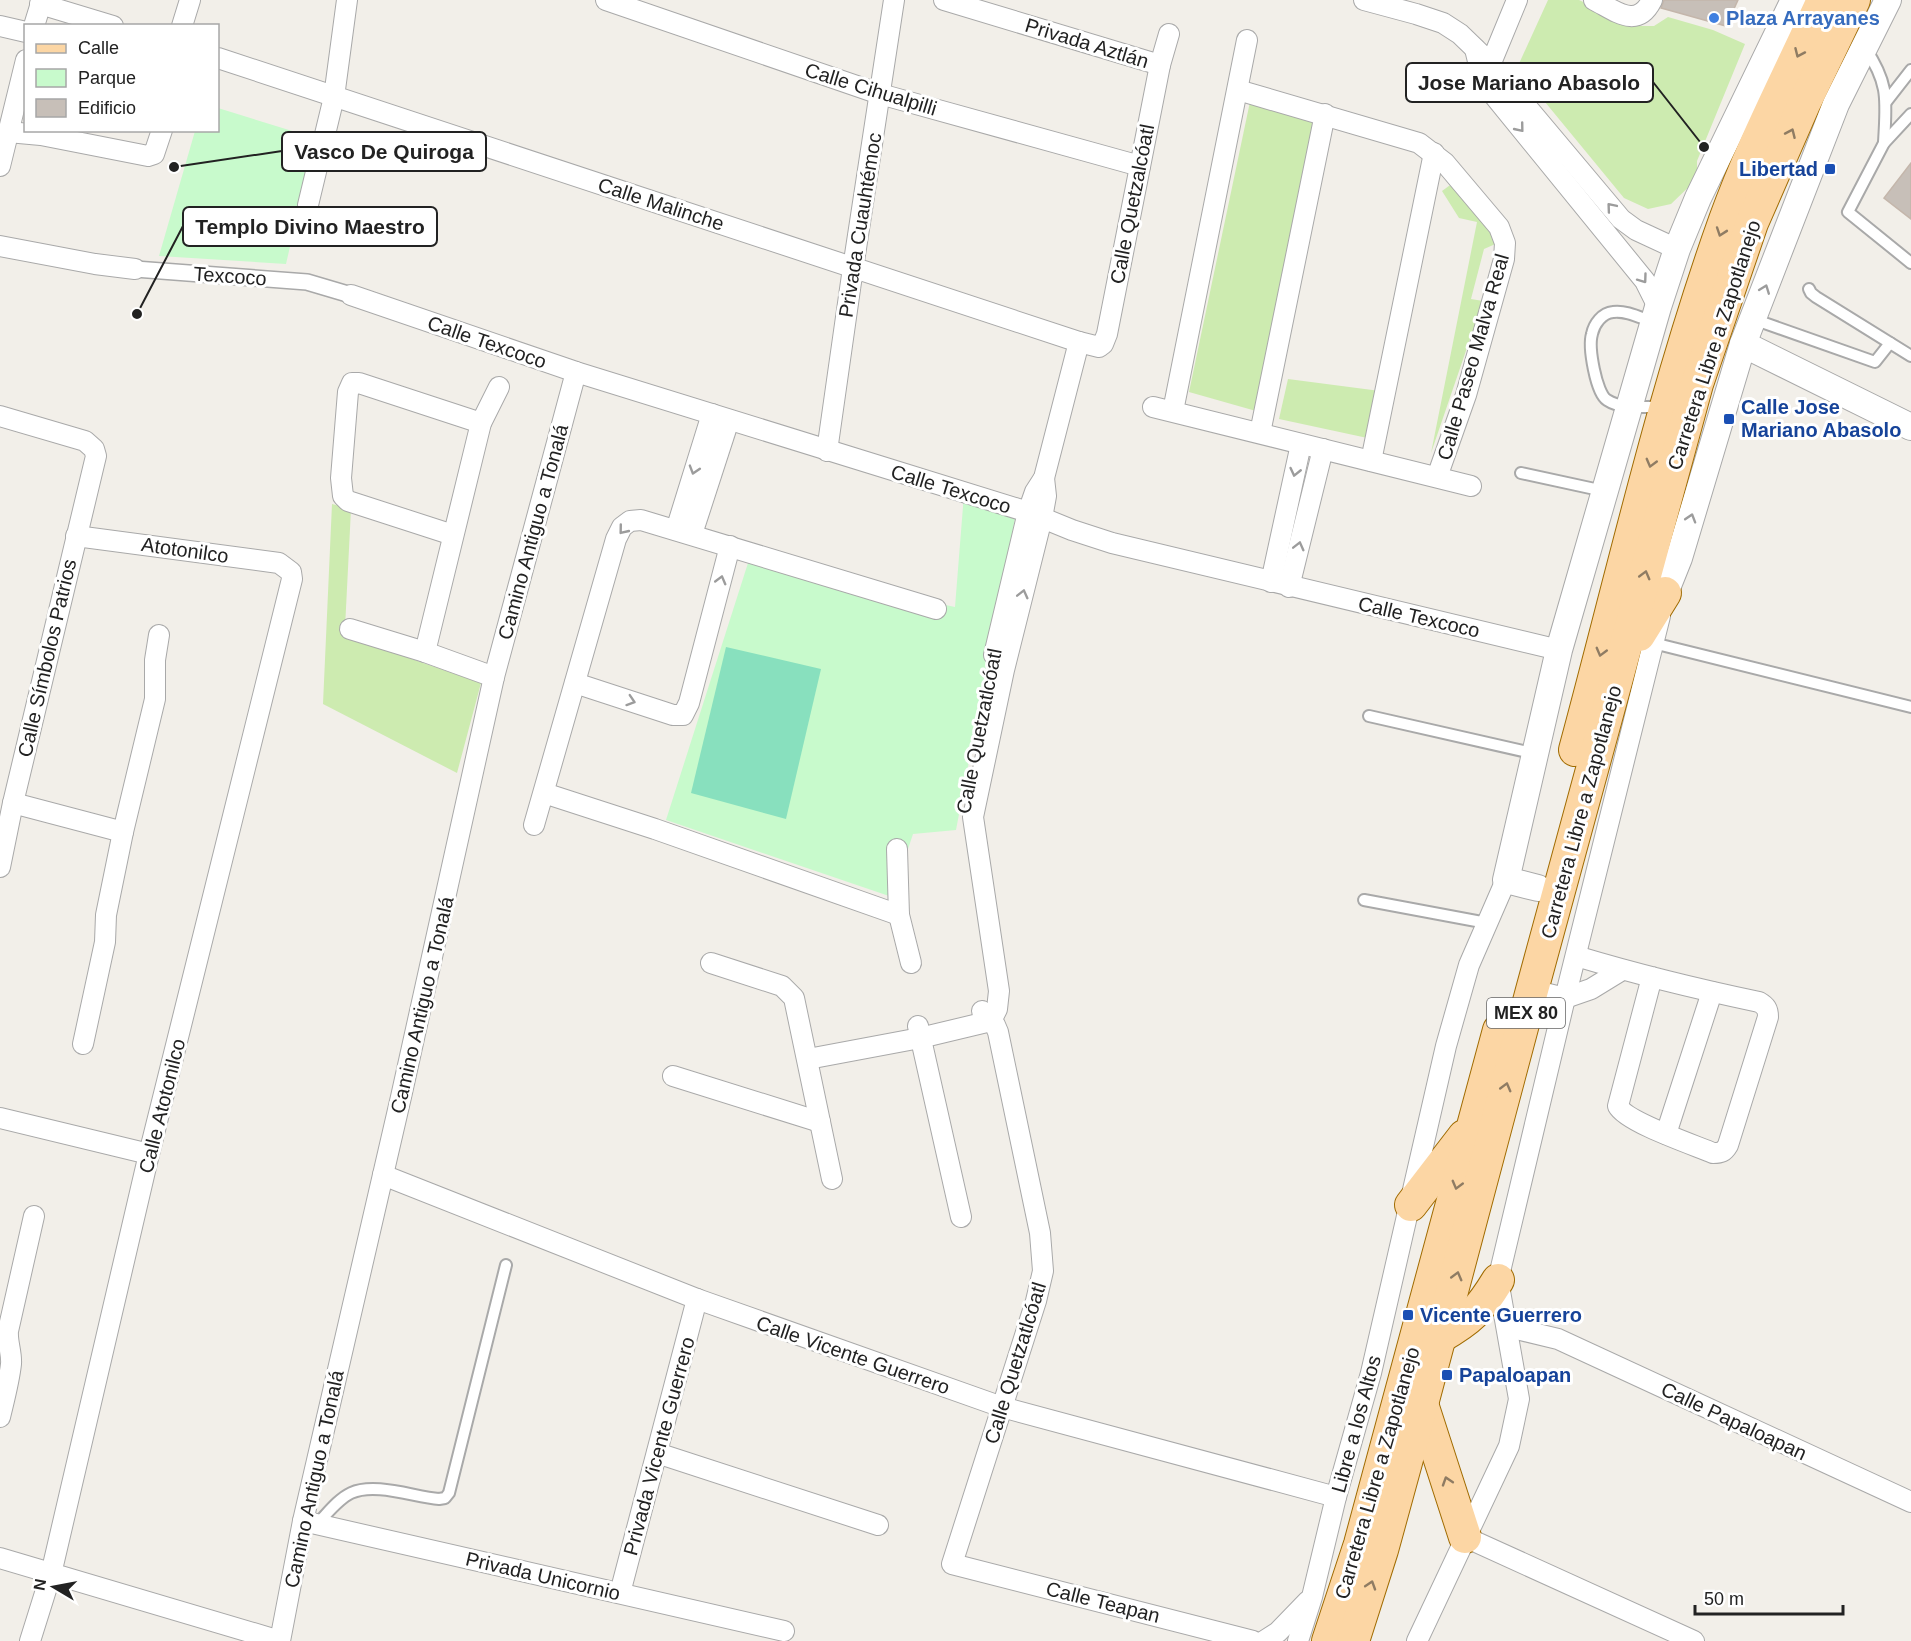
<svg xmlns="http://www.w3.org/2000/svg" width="1911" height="1641" viewBox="0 0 1911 1641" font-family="Helvetica,sans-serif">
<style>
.grass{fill:#cdebb0}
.park{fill:#c8facc}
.pitch{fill:#88e0be}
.building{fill:#c7bfb8;stroke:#c4b6ab;stroke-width:1.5}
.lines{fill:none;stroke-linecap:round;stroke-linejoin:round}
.service-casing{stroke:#a9a9a9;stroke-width:14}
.pedestrian-casing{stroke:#a9a9a9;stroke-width:18}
.minor-casing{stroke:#a9a9a9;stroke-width:22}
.tertiary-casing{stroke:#a9a9a9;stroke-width:28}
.primary-casing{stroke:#a06b00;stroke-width:34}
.service{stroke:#fff;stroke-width:10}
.pedestrian{stroke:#fff;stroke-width:15}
.minor{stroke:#fff;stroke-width:20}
.tertiary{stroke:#fff;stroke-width:26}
.primary{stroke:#fcd6a4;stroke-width:32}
.oneway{stroke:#8f7c63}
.oneway2{stroke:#9c9c9c}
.shop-dot{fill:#3f7fe0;stroke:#fff;stroke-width:2}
.transit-dot{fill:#1a4fb4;stroke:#fff;stroke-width:2}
.labels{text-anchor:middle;stroke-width:6;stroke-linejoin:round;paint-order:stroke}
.shield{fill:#fff;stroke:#646464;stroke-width:1.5}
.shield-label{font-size:18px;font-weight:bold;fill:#222}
.shop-label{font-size:20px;font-weight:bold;fill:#366cbe;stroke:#fff;text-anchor:start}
.street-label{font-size:20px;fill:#222;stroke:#fff}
.transit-label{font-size:20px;font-weight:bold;fill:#164399;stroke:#fff;text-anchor:start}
.leader{fill:none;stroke:#222;stroke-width:2}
.callout-dot{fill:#222;stroke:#fff;stroke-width:2}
.callout{fill:#fff;stroke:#222;stroke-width:2}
.callout-label{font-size:21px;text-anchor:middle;font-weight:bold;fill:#222}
</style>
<rect width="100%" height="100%" fill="#f2efe9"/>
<g class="grass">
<path d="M1548,0H1579L1634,26H1654L1668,17L1713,30L1745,44L1697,161V179L1671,204L1648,209L1624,198L1517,68Z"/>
<path d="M1251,97L1321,117L1256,411L1189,392Z"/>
<path d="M1453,183L1500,242L1484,249L1471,299L1483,301L1431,453L1477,222L1459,218L1442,191Z"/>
<path d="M1288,379L1380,391L1372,439L1279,419Z"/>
<path d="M332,504L351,509L345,628L354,639L481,683L457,773L323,704Z"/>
</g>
<g class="park">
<path d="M218,108L315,138L286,264L159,256L195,131L218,130Z"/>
<path d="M964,494L1016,513L956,830L913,834L892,897L666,820L748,563L955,607Z"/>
</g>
<path class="pitch" d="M726,647L821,669L786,819L691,793Z"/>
<g class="building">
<path d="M1664,0H1738L1726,26L1661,8Z"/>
<path d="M1911,163V219L1884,198Z"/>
</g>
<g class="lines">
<g class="service-casing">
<g id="service">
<path d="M1865,48C1890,85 1886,101 1884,143"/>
<path d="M1886,102L1911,70"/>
<path d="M1911,114L1884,143L1848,212L1911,263"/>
<path d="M1809,289L1811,293L1816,297L1911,356"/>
<path d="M1753,319L1875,362L1890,343"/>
<path d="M1653,322C1641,318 1626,310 1613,312C1602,313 1594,324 1592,334C1588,347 1596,393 1607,400C1622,410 1645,406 1662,407"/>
<path d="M1521,473L1604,491"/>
<path d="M1653,643L1911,707"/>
<path d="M1369,716L1536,754"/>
<path d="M1364,900L1487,923"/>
<path d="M317,1524C327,1514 338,1499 351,1493C375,1482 414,1497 439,1499L445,1498L449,1493L506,1265"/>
</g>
</g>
<g class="pedestrian-casing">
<path id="pedestrian" d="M135,269L307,282L351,295"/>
</g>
<g class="minor-casing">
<g id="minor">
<path d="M606,0L880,94L1140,166"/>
<path d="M944,0L1160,65"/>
<path d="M1364,0L1416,14L1443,23L1460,34L1490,63L1621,219L1636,230L1677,249"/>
<path d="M1594,0C1616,11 1637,30 1652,0"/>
<path d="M40,4L113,26"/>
<path d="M0,26L26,32"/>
<path d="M34,26L42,0"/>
<path d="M182,26L190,0"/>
<path d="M1475,49L1483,82L1645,281L1658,307"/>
<path d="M218,58L1079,342L1099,347L1103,344L1107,334L1160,65L1169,34"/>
<path d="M1486,75L1517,0"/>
<path d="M1238,90L1419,143L1445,163L1499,227L1505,243L1504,259L1466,395L1437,477"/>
<path d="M8,132L41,135L148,156L154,154L162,130"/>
<path d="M0,166L26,60"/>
<path d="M308,205L334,97L347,0"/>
<path d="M0,246L95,264L135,269"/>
<path d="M351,295L576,372L1028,512L1072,530L1112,543L1559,650"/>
<path d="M1153,407L1471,486"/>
<path d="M1173,411L1247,40"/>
<path d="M0,416L85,441L94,449L96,456L13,803L0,867"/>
<path d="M1260,433L1325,114"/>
<path d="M827,451L853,268L894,0"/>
<path d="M1371,461L1434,153"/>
<path d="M676,530L712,414"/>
<path d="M692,534L729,420"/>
<path d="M453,535L348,501L343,496L341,478L348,392L352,383H359L481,423"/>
<path d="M1271,582L1301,444"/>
<path d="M1289,587L1323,449"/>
<path d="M350,629L425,652L494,677"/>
<path d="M425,652L481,423L499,387"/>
<path d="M994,655L1028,512L1035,492L1044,478L1079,342"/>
<path d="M575,683L673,715H683L689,703L730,546"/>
<path d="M544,793L655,829L899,915"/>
<path d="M13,803L123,832"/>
<path d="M534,825L616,539L622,527L630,521L641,520L936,609"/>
<path d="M897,849L899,915L911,963"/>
<path d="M1576,956C1636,974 1697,989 1759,1002C1766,1006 1768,1009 1768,1017L1728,1145C1724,1152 1721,1153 1713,1153C1694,1145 1626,1122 1618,1106L1652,977"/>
<path d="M711,963L782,986L794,998L832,1179"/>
<path d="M1532,990L1565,998L1591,989L1622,970"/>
<path d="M982,1011L995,1025L998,1032L1040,1233L1043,1271L1036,1301L952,1564L1253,1641"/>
<path d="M918,1026L961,1217"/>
<path d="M83,1044L105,942L106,915L123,832L155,699V660L159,635"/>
<path d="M808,1059L920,1038L991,1021L997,1009L999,991L973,817L1004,670L1042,518L1046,496L1044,478"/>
<path d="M673,1076L820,1122"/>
<path d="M0,1118L149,1154"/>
<path d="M1666,1134L1712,992"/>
<path d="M383,1175L697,1299L1002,1407L1336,1497"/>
<path d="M1508,1327L1558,1339L1911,1502"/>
<path d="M0,1417C4,1400 9,1382 11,1364C12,1353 7,1342 8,1331L34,1216"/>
<path d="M657,1453L878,1525"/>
<path d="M303,1521L784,1631"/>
<path d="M1465,1537L1694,1641"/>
<path d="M0,1558L280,1641"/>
<path d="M620,1593L697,1299"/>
<path d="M30,1641L51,1574L149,1154L292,579L291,572L279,563L76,536"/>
<path d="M280,1641L303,1521L401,1097L494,677L576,372"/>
<path d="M1264,1641L1278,1632L1308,1601"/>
<path d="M1298,1641L1312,1597L1336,1497L1371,1373L1446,1046L1469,965L1506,880"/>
<path d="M1417,1641L1509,1446L1519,1399L1498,1280L1565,998L1660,616"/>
</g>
</g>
<g class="tertiary-casing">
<g id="tertiary">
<path d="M1743,344L1911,427"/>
<path d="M1665,593L1679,558L1743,344L1836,104L1888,0"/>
<path d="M1538,888L1506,880L1559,650L1658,307L1677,249L1698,198L1794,0"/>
</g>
</g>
<g class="primary-casing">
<g id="primary">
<path d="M1639,635L1665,593"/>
<path d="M1575,750C1623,573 1663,393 1725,220C1752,145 1790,73 1823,0"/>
<path d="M1411,1205L1464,1136"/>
<path d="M1440,1337C1471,1319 1479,1311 1498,1280"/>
<path d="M1422,1404L1465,1537"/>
<path d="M1328,1641L1360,1544L1499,1030"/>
<path d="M1353,1641L1382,1550L1422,1404L1532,990L1697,384L1752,223L1804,104L1854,0"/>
</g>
</g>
<use href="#service" class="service"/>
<use href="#pedestrian" class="pedestrian"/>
<use href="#minor" class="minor"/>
<use href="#tertiary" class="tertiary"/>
<use href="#primary" class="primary"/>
</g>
<defs><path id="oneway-chevron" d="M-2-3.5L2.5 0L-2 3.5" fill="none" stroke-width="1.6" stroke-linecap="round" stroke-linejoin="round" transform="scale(1.5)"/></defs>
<g class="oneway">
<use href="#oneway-chevron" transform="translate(1799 53) rotate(114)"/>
<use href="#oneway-chevron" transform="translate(1791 133) rotate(-66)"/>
<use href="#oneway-chevron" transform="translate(1721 232) rotate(109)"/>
<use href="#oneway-chevron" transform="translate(1651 463) rotate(105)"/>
<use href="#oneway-chevron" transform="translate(1645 575) rotate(-75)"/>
<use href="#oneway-chevron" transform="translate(1601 652) rotate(105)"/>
<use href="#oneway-chevron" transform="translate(1506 1087) rotate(-75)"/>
<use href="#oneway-chevron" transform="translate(1457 1185) rotate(105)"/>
<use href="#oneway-chevron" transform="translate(1457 1276) rotate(-75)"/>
<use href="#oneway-chevron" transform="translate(1447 1481) rotate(-108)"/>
<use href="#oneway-chevron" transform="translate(1371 1585) rotate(-72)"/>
</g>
<g class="oneway2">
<use href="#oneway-chevron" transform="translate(1520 128) rotate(51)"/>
<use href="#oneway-chevron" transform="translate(1611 207) rotate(-130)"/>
<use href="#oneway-chevron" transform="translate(1643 279) rotate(54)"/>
<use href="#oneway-chevron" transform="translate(1765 289) rotate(-69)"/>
<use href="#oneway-chevron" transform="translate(694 470) rotate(107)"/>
<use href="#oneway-chevron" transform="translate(1295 472) rotate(103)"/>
<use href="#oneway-chevron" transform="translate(1691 518) rotate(-73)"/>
<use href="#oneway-chevron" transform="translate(623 530) rotate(129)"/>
<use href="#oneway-chevron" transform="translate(1299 546) rotate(-76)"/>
<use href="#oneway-chevron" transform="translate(721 580) rotate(-75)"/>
<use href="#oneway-chevron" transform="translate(1023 594) rotate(-76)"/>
<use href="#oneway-chevron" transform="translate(631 701) rotate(18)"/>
</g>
<circle class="shop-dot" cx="1714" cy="18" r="6"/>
<g class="transit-dot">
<rect x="1824" y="163" width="12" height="12" rx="3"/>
<rect x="1723" y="413" width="12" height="12" rx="3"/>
<rect x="1402" y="1309" width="12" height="12" rx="3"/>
<rect x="1441" y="1369" width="12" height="12" rx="3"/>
</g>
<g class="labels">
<rect class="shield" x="1487" y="998" width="78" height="30" rx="4.5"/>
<g class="shield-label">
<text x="1526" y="1019">MEX 80</text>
</g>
<g class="shop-label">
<text x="1726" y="25">Plaza Arrayanes</text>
</g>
<g class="street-label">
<text transform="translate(1087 43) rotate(17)" y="7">Privada Aztlán</text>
<text transform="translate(871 89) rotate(17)" y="7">Calle Cihualpilli</text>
<text transform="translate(661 204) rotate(18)" y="7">Calle Malinche</text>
<text transform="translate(1132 204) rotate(-79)" y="7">Calle Quetzalcóatl</text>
<text transform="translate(860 225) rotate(-81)" y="7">Privada Cuauhtémoc</text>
<text transform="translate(230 276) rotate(4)" y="7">Texcoco</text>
<text transform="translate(487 342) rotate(19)" y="7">Calle Texcoco</text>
<text transform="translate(1714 345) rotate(-72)" y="7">Carretera Libre a Zapotlanejo</text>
<text transform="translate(1473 357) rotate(-74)" y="7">Calle Paseo Malva Real</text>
<text transform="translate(951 489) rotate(17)" y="7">Calle Texcoco</text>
<text transform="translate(533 532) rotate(-75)" y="7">Camino Antiguo a Tonalá</text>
<text transform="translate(185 550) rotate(8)" y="7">Atotonilco</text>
<text transform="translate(1419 617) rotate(13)" y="7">Calle Texcoco</text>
<text transform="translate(47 658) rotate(-77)" y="7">Calle Símbolos Patrios</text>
<text transform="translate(979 731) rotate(-79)" y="7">Calle Quetzatlcóatl</text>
<text transform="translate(1581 812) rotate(-75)" y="7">Carretera Libre a Zapotlanejo</text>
<text transform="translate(422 1005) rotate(-77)" y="7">Camino Antiguo a Tonalá</text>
<text transform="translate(162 1106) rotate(-76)" y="7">Calle Atotonilco</text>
<text transform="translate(853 1355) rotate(19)" y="7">Calle Vicente Guerrero</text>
<text transform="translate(1015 1363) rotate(-73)" y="7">Calle Quetzatlcóatl</text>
<text transform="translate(1734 1421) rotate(25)" y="7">Calle Papaloapan</text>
<text transform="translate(1356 1424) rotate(-75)" y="7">Libre a los Altos</text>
<text transform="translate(659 1446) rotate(-75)" y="7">Privada Vicente Guerrero</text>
<text transform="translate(1377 1473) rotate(-74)" y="7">Carretera Libre a Zapotlanejo</text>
<text transform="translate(314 1479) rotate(-78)" y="7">Camino Antiguo a Tonalá</text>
<text transform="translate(543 1576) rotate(13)" y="7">Privada Unicornio</text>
<text transform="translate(1103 1602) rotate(14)" y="7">Calle Teapan</text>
</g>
<g class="transit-label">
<text x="1818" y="176" text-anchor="end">Libertad</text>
<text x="1741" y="414">Calle Jose<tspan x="1741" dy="23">Mariano Abasolo</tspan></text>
<text x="1420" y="1322">Vicente Guerrero</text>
<text x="1459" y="1382">Papaloapan</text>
</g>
</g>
<path class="leader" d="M1704 147L1653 82M174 167L282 151M137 314L183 226"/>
<g class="callout-dot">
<circle cx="1704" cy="147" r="6"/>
<circle cx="174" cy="167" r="6"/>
<circle cx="137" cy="314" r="6"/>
</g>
<g class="callout">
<rect x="1406" y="63" width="247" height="39" rx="6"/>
<rect x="282" y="132" width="204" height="39" rx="6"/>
<rect x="183" y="207" width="254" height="39" rx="6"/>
</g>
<g class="callout-label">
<text x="1529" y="90">Jose Mariano Abasolo</text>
<text x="384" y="159">Vasco De Quiroga</text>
<text x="310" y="234">Templo Divino Maestro</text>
</g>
<rect x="24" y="24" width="195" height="108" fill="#ffffff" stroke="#a7a7a7" stroke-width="1.5"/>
<rect x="36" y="44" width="30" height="9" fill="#fcd6a4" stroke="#a7a7a7" stroke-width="1.5"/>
<text x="78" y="54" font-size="18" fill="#222222">Calle</text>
<rect x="36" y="69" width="30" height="18" fill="#c8facc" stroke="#a7a7a7" stroke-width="1.5"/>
<text x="78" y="84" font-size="18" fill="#222222">Parque</text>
<rect x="36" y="99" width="30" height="18" fill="#c7bfb8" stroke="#a7a7a7" stroke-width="1.5"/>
<text x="78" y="114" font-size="18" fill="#222222">Edificio</text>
<g transform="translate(54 1587) rotate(280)" stroke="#ffffff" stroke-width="4.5" paint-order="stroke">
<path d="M0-4.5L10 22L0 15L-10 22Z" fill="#222222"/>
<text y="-9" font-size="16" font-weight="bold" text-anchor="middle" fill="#222222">N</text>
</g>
<path d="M1695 1605v9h148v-9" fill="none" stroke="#222222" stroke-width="3"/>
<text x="1704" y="1605" font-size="18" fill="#222222" stroke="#ffffff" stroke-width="4.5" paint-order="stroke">50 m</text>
</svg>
